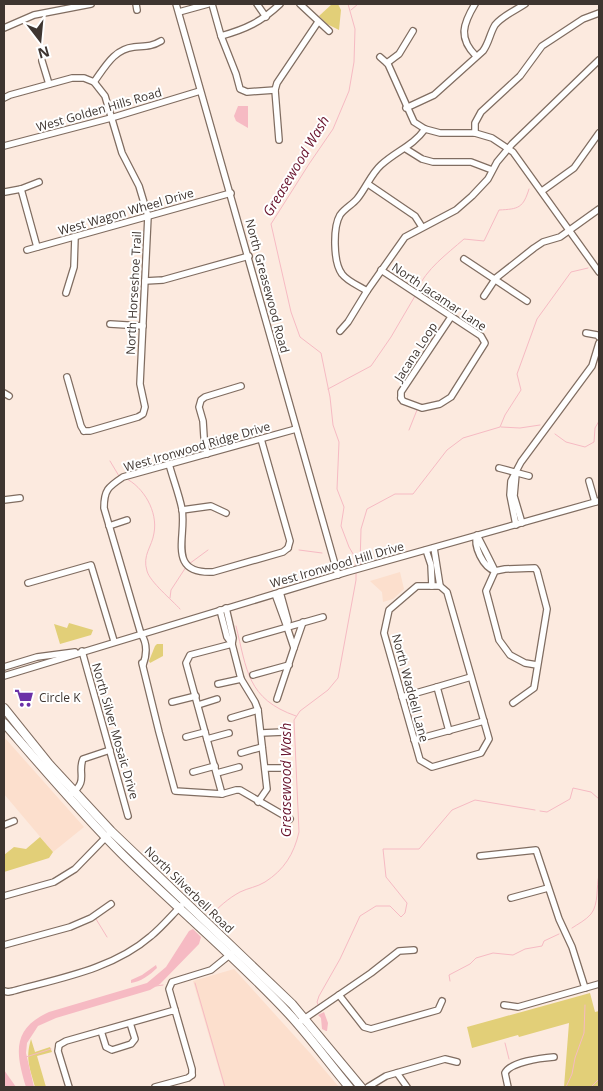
<svg xmlns="http://www.w3.org/2000/svg" width="603" height="1091" viewBox="0 0 603 1091" font-family="'Open Sans',sans-serif">
<style>
.built{fill:#fcdfcd}
.green{fill:#e2cf78}
.water{fill:#f6bac3}
.lines{fill:none;stroke-linecap:round;stroke-linejoin:round}
.stream{stroke:#f6bac3;stroke-width:1}
.minor-casing{stroke:#806d61;stroke-width:8}
.major-casing{stroke:#806d61;stroke-width:10}
.minor{stroke:#fff;stroke-width:5.5}
.major{stroke:#fff;stroke-width:8}
.labels{text-anchor:middle;stroke-width:4;stroke-linejoin:round;paint-order:stroke}
.street-label{font-size:12px;fill:#3e3530;stroke:#fff}
.poi-label{font-size:12px;fill:#3e3530;stroke:#fff;text-anchor:start}
.water-label{font-size:14px;font-style:italic;fill:#69152e;stroke:#fff}
</style>
<rect width="100%" height="100%" fill="#fceadf"/>
<g class="built">
<path d="M400,572L404,589L393,599L383,602L382,592L370,581Z"/>
<path d="M4,737L84,827L53,852L4,794Z"/>
<path d="M234,969L310,1053L339,1087H224L193,981Z"/>
</g>
<g class="green">
<path d="M332,4H338L341,10L339,30L327,24L319,16Z"/>
<path d="M69,623L93,630L91,635L60,644L54,624L67,628Z"/>
<path d="M157,644H163V656L150,663L149,661L155,646Z"/>
<path d="M40,837L53,852L49,858L4,872V855L14,847L26,849Z"/>
<path d="M590,993L595,1012L599,1011V1087H564L569,1023L519,1037L518,1035L472,1048L467,1027Z"/>
<path d="M31,1039L35,1052L50,1047L52,1052L37,1056L46,1087H35C30,1068 25,1059 31,1039Z"/>
</g>
<g class="water">
<path d="M238,106H248V128L236,121L234,116Z"/>
<path d="M193,929L201,937L199,944L160,984L150,990L56,1018L38,1026L27,1043L26,1053L34,1087H26C16,1054 11,1029 49,1012L147,983L166,967L189,931Z"/>
<path d="M156,965L157,968C150,975 140,982 131,983V980L142,975Z"/>
<path d="M324,1012L328,1023L327,1031H326L322,1029L321,1018L318,1015Z"/>
<path d="M4,1070L16,1087H4Z"/>
</g>
<g class="lines">
<g class="stream">
<path d="M348,4L355,29L354,62L349,91L333,129L309,164L271,224L291,312L300,337L321,353L330,397L333,425L339,442L337,489L344,507L341,526L349,547L356,559V567"/>
<path d="M351,10L358,4"/>
<path d="M417,290C426,269 447,254 464,239L484,241L499,210C519,209 523,208 529,189"/>
<path d="M328,389L371,366L391,337L415,296"/>
<path d="M501,427L520,428L540,425"/>
<path d="M409,430L417,410"/>
<path d="M555,434L566,442L585,447L594,442L595,428L599,421"/>
<path d="M110,461L119,476"/>
<path d="M125,478C144,487 158,512 154,533C152,547 142,555 147,571C150,582 172,600 180,609"/>
<path d="M299,550L322,553"/>
<path d="M189,564L208,550"/>
<path d="M360,565L361,529L367,509L395,494H413L447,450L463,438L500,427L505,415L521,390L517,374L537,319L571,272L588,268"/>
<path d="M170,598L171,590L186,567"/>
<path d="M236,626C247,670 247,699 296,716"/>
<path d="M540,811L547,812L570,799L573,788L591,792L599,799"/>
<path d="M210,917C218,907 229,898 240,892C248,888 257,887 265,882C284,870 294,854 299,832L294,720L300,711L328,690L338,678L356,580V571"/>
<path d="M96,919L107,937"/>
<path d="M572,928C578,924 586,920 591,914C599,904 596,887 599,875"/>
<path d="M450,981L449,975L470,964L476,958L493,953L513,955L525,949L542,946L544,941L559,934"/>
<path d="M195,983L225,1087"/>
<path d="M156,986L163,985"/>
<path d="M319,1007L317,1002L319,996L340,959L360,916L376,906H390L401,917L405,913L407,903L386,877L383,849H419L452,810L475,800L535,810"/>
<path d="M505,1043L509,1059"/>
<path d="M26,1057L51,1049"/>
<path d="M566,1087L572,1074L575,1058L584,1033L585,1005"/>
<path d="M591,1087L599,1079"/>
</g>
<g class="minor-casing">
<g id="minor">
<path d="M136,4L137,10"/>
<path d="M176,4L338,575"/>
<path d="M212,4L221,36L236,74L240,89L247,92L275,90"/>
<path d="M257,4L266,17"/>
<path d="M300,4L329,31"/>
<path d="M475,4C463,24 458,38 476,56"/>
<path d="M179,12L208,4"/>
<path d="M4,28L34,15L91,4"/>
<path d="M221,36C246,29 261,22 280,4"/>
<path d="M380,57L388,64L414,122L425,129L440,133H475L492,138L513,152L599,272"/>
<path d="M42,61L49,84"/>
<path d="M387,63L399,54L413,31"/>
<path d="M94,82C105,67 114,49 134,47C145,46 151,47 161,41"/>
<path d="M4,98L10,95L72,78H84L94,82L105,96L122,153L139,186L148,216L140,384L145,407L143,414L138,417L90,431H84"/>
<path d="M406,108L434,95L483,51C489,43 490,33 495,25C502,16 516,10 525,4"/>
<path d="M475,133V123L481,112L520,76L542,46L583,19L599,13"/>
<path d="M279,140L275,90L277,83L318,22"/>
<path d="M4,146L111,118L200,91"/>
<path d="M406,149L422,159L433,162H471L492,170"/>
<path d="M368,184L415,216L422,227"/>
<path d="M21,189L37,247"/>
<path d="M542,191L574,168L599,133"/>
<path d="M5,192L21,189L39,182"/>
<path d="M27,250L231,193"/>
<path d="M464,259L527,301"/>
<path d="M381,270L481,336L485,343L451,397L440,404L422,408L403,401L401,398"/>
<path d="M145,281L163,280L249,256"/>
<path d="M367,291C359,286 347,281 342,274C333,262 333,227 340,215C345,208 352,205 357,199C366,188 371,174 381,165C396,151 413,146 425,129"/>
<path d="M66,293L74,267L75,237"/>
<path d="M484,296L496,278L534,248L543,242L560,237L599,209"/>
<path d="M110,324L143,326"/>
<path d="M340,331L348,322L367,291L405,237L456,210L472,196L488,179L497,162L512,144L599,60"/>
<path d="M586,333L597,335L599,337"/>
<path d="M67,377L81,426L84,431"/>
<path d="M4,393L9,396"/>
<path d="M401,398V392L451,317"/>
<path d="M261,439L290,541L288,548"/>
<path d="M207,454L204,437L203,421L199,407L201,400L205,397L241,386"/>
<path d="M169,464C173,479 179,494 182,509C187,536 166,574 213,572L283,552L288,548"/>
<path d="M499,468L529,476"/>
<path d="M516,474L514,496L522,523"/>
<path d="M589,481L595,502"/>
<path d="M4,500L20,498"/>
<path d="M182,510L211,506L226,513"/>
<path d="M516,525L510,495L511,481L521,462L592,366L599,343"/>
<path d="M109,526L127,520"/>
<path d="M477,535C478,537 494,568 495,571C483,567 473,546 477,535Z"/>
<path d="M434,548L440,586"/>
<path d="M426,550L431,565L432,586"/>
<path d="M28,583L91,565L114,641"/>
<path d="M417,586H440L447,592L489,739L481,753L432,767L420,760L384,633L389,610Z"/>
<path d="M275,594L287,627L288,621L280,592"/>
<path d="M220,610L227,637L232,644L233,638L226,608"/>
<path d="M246,639L323,617"/>
<path d="M294,648L303,622"/>
<path d="M82,651L128,816"/>
<path d="M142,663L159,732L175,791L222,794L236,790H240L290,819"/>
<path d="M143,665C147,654 148,644 141,634L104,508C104,490 108,487 123,477L296,429"/>
<path d="M4,667L37,657L75,652"/>
<path d="M253,675L289,665"/>
<path d="M4,676L347,572L599,501"/>
<path d="M218,684L241,679"/>
<path d="M402,697L437,687"/>
<path d="M277,699L294,648L287,627"/>
<path d="M172,702L196,696"/>
<path d="M513,703L534,688L547,609L537,571L535,568L505,569L495,571L486,591L499,640L510,655L525,663L537,665"/>
<path d="M198,705L217,699"/>
<path d="M231,718L258,710"/>
<path d="M449,731L437,687L471,677"/>
<path d="M261,733L284,732"/>
<path d="M186,737L205,732"/>
<path d="M207,739L229,733"/>
<path d="M414,740L484,721"/>
<path d="M241,753L262,747"/>
<path d="M265,768H288"/>
<path d="M193,772L215,766"/>
<path d="M217,773L239,767"/>
<path d="M71,794C89,781 77,773 83,759L110,750"/>
<path d="M222,794L186,663L190,655L232,644L241,679L255,702L258,710L267,789L258,802"/>
<path d="M4,825L14,821"/>
<path d="M480,856L536,850L559,919L572,947L585,988"/>
<path d="M4,896L54,882L75,869L111,832"/>
<path d="M511,898L548,888"/>
<path d="M4,945L70,927L91,918L111,904"/>
<path d="M4,991L8,992L13,991C61,978 113,969 151,936C162,927 171,916 181,906"/>
<path d="M339,995L364,1027L371,1029L438,1010L442,1001"/>
<path d="M504,1005L518,1007L599,984"/>
<path d="M175,1010L169,989L172,982L211,970L232,953"/>
<path d="M301,1021L371,973L399,951L414,950"/>
<path d="M101,1031L106,1047L112,1050L131,1044L135,1039L130,1023"/>
<path d="M59,1045L66,1041L175,1010L192,1069V1075"/>
<path d="M59,1045L58,1051L69,1087"/>
<path d="M397,1073L407,1087"/>
<path d="M155,1087L188,1078L192,1075"/>
<path d="M368,1087L386,1076L445,1059L457,1062"/>
<path d="M508,1087L505,1073C510,1062 541,1058 554,1057"/>
</g>
</g>
<g class="major-casing">
<g id="major">
<path d="M4,708L49,764L111,831L292,1004L361,1087"/>
<path d="M4,723C43,768 81,813 123,855C178,909 237,958 289,1014C311,1038 329,1063 349,1087"/>
</g>
</g>
<use href="#minor" class="minor"/>
<use href="#major" class="major"/>
</g>
<defs>
<g id="supermarket-bare" transform="scale(1.5)"><path d="M-6-5.5h2.5l.6 2H6L4.5 2H-2.5L-4.4-4H-6ZM-1.5 3.2a1.3 1.3 0 1 0 .1 0ZM3 3.2a1.3 1.3 0 1 0 .1 0Z" fill="#6b31a7" stroke="#fff" stroke-width="2.5" paint-order="stroke"/></g>
</defs>
<g fill-rule="evenodd">
<use href="#supermarket-bare" x="24" y="698"/>
</g>
<g class="labels">
<g class="street-label">
<text transform="translate(99 110) rotate(-16)" y="4">West Golden Hills Road</text>
<text transform="translate(126 212) rotate(-16)" y="4">West Wagon Wheel Drive</text>
<text transform="translate(267 286) rotate(75)" y="4">North Greasewood Road</text>
<text transform="translate(134 293) rotate(-87)" y="4">North Horseshoe Trail</text>
<text transform="translate(439 297) rotate(34)" y="4">North Jacamar Lane</text>
<text transform="translate(416 352) rotate(-57)" y="4">Jacana Loop</text>
<text transform="translate(197 447) rotate(-16)" y="4">West Ironwood Ridge Drive</text>
<text transform="translate(337 565) rotate(-16)" y="4">West Ironwood Hill Drive</text>
<text transform="translate(410 688) rotate(75)" y="4">North Waddell Lane</text>
<text transform="translate(115 731) rotate(74)" y="4">North Silver Mosaic Drive</text>
<text transform="translate(189 890) rotate(44)" y="4">North Silverbell Road</text>
</g>
<g class="poi-label">
<text x="39" y="702">Circle K</text>
</g>
<g class="water-label">
<text transform="translate(296 166) rotate(-59)" y="5">Greasewood Wash</text>
<text transform="translate(286 780) rotate(-90)" y="5">Greasewood Wash</text>
</g>
</g>
<rect width="603" height="1091" fill="none" stroke="#3e3530" stroke-width="10"/>
<g transform="translate(40 40) rotate(164)" stroke="#ffffff" stroke-width="4" paint-order="stroke">
<path d="M0-4L9 19L0 12L-9 19Z" fill="#3e3530"/>
<text y="-8" font-size="14" font-weight="bold" text-anchor="middle" fill="#3e3530">N</text>
</g>
</svg>
